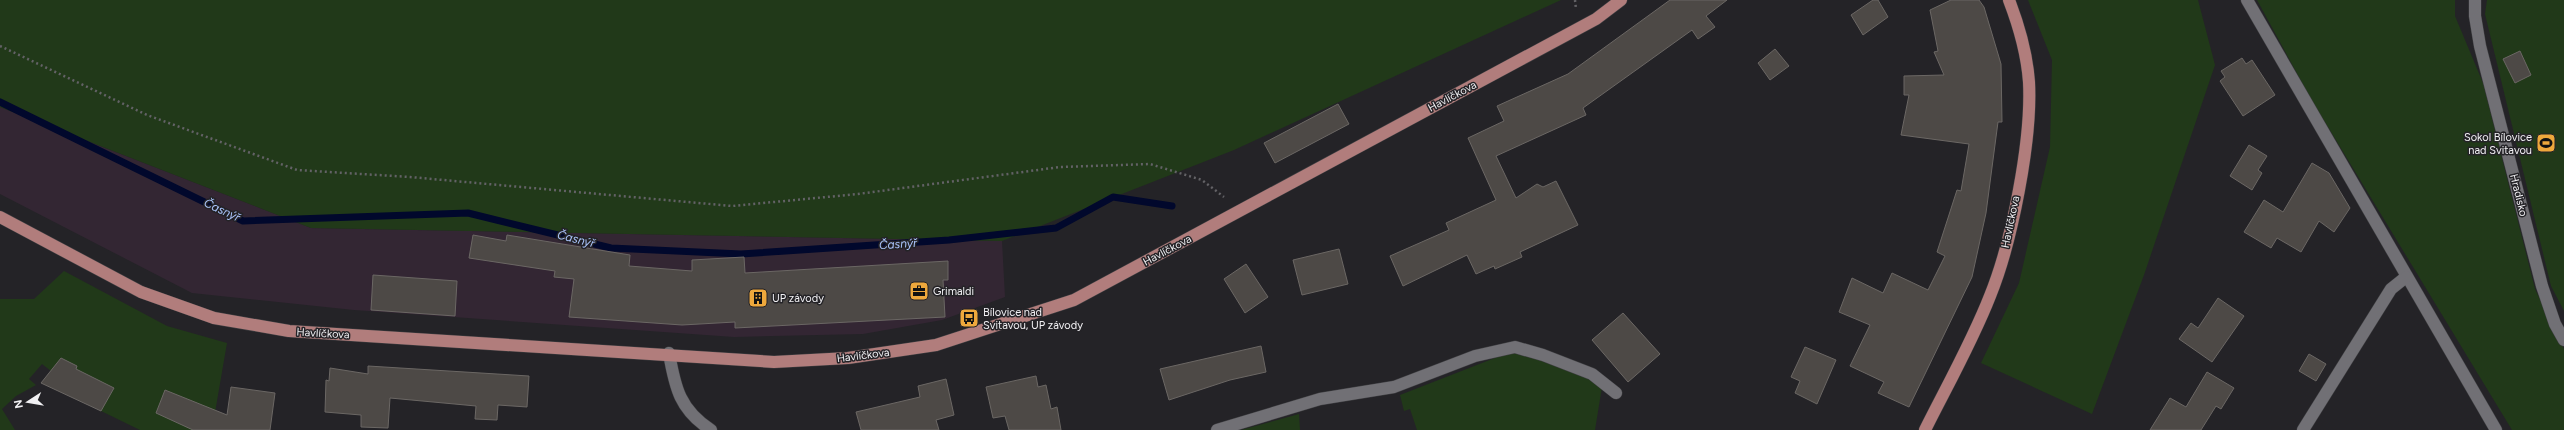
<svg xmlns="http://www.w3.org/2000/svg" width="2564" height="430" viewBox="0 0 2564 430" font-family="Figtree,sans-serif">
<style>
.industrial{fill:#332633}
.green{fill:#213919}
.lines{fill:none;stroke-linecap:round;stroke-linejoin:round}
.stream{stroke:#01082c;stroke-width:7}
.building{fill:#4d4946;stroke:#6b6764}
.minor-casing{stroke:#3f3f42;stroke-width:13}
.major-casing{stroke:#3f3f42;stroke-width:13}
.path{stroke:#636266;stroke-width:2.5;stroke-dasharray:2 3;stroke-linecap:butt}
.minor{stroke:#717075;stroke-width:12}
.major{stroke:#b17d7c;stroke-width:12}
.labels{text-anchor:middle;stroke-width:3;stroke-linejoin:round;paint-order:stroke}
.street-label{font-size:11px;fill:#f1f0f3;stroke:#242327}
.poi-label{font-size:11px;fill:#f1f0f3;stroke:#242327;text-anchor:start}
.water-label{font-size:12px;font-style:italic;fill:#abc5fd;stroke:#242327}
</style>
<rect width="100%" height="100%" fill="#242327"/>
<path class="industrial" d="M0,107L311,228L1002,241L1005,297L942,320L863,334L734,337L354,310L192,293L0,194Z"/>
<g class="green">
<path d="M0,0H1561L1234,150L1002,241L311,228L0,107Z"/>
<path d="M2028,0H2198L2215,65L2144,275L2092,414L1981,363L2019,283L2050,147L2052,60Z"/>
<path d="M2257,0H2455V16L2483,83L2535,289L2564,349V430H2512L2311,99Z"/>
<path d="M2487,0H2564V311L2551,286L2485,14Z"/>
<path d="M64,271L167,326L227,343L212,430H140L101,411L113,388L76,369L77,366L61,358L51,371L42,364L29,379L36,385L16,396L2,409L15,430H0V299H34Z"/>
<path d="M1520,351L1569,365L1602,387L1595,430H1417L1410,409L1404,411L1400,395L1500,356Z"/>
<path d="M1299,414L1300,430H1241Z"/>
</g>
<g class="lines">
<path class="stream" d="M0,102L243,221L468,213L611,248L741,254L949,240L1056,228L1113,197L1172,206"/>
</g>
<g class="building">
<path d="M1670,0H1727L1706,16L1715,27L1698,39L1692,30L1583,108L1586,115L1496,156L1516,198L1537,184L1543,187L1556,181L1578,225L1520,252L1522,257L1495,269L1494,266L1476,274L1467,255L1403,286L1390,256L1449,230L1446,223L1496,200L1468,138L1504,121L1497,106L1568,74Z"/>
<path d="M1873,0H1878L1888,17L1863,35L1851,15Z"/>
<path d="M1951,0H1979L1984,7L2001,64L2002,122H1998L1986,213L1972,277L1909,407L1878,393L1884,382L1850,366L1870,325L1839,312L1852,278L1883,293L1892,273L1928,290L1945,256L1937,252L1957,190L1961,191L1969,144L1901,135L1909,95H1904V76L1944,75L1934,52L1938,51L1930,10Z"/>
<path d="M1775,49L1789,66L1770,80L1758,63Z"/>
<path d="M2520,51L2531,75L2515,83L2503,59Z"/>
<path d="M2242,58L2246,64L2252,60L2275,95L2243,116L2220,81L2225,77L2221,71Z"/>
<path d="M1338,104L1349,124L1275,163L1264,143Z"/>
<path d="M2249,145L2267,156L2258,170L2262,173L2252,190L2230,176Z"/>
<path d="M2312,163L2329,173L2350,208L2334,232L2319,221L2301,252L2277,238L2271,248L2244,232L2264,200L2283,212Z"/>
<path d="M473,235L506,241L507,235L630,255L629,266L692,271V260L744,257L745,273L948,261V280H943L945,317L735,328V322L682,325L569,317L574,279L554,277L555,271L469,258Z"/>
<path d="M1339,249L1348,284L1302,295L1293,260Z"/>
<path d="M1246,264L1268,297L1245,313L1224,279Z"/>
<path d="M373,275L457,281L455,316L371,310Z"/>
<path d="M2218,298L2244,316L2212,362L2179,339L2191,323L2198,328Z"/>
<path d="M1623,313L1660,354L1628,382L1592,340Z"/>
<path d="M1261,346L1266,372L1230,380L1169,400L1160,369Z"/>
<path d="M1805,347L1836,360L1817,404L1795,393L1800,381L1791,377Z"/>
<path d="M2309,354L2326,364L2316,381L2299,371Z"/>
<path d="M61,358L77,366L76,369L114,388L101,411L41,383Z"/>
<path d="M368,366L529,376L527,407L498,405L497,420L475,419L476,406L390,398L388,428L361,427V415L325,412L326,380L329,381L330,368L368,374Z"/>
<path d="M2207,372L2234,388L2221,409L2216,406L2201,430H2150L2170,398L2186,407Z"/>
<path d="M1036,376L1038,387L1046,385L1051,409L1057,407L1061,430H1009L1005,416L993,418L986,387Z"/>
<path d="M946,379L954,415L936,420L939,430H861L856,412L920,397L918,386Z"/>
<path d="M231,387L275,393L270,430H193L156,413L165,390L227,415Z"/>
</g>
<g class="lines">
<g class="minor-casing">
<g id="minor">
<path d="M2247,0L2496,430"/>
<path d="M2475,0V16L2480,46L2542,286L2555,324L2564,340"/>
<path d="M669,353C675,388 680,410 711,430"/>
<path d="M1217,430L1320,399L1394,387L1475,356L1515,347L1543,355L1592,374L1616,393"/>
<path d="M2303,430L2391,289L2406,277"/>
</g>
</g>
<g class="major-casing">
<g id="major">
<path d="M0,217L141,292L214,318L289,331L774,362L848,358L936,345L1074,300L1596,19L1621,0"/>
<path d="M1925,430C1947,386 1972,342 1990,296C2012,242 2032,140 2029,82C2027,54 2019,26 2009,0"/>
</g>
</g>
<g class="path">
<path d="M1575,0L1576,9"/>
<path d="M0,46L147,115L297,170L410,177L732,206L858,194L1060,167L1150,164L1202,180L1224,197"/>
</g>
<use href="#minor" class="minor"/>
<use href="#major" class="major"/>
</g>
<defs>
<g id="stadium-square" transform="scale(1)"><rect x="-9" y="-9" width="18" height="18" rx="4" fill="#eea83c" stroke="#242327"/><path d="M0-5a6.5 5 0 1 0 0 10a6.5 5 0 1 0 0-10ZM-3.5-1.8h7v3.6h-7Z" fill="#111"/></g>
<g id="office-square" transform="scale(1)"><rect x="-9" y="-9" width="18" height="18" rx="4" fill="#eea83c" stroke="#242327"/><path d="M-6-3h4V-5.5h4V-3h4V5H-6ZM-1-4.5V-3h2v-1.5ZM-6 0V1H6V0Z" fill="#111"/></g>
<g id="building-square" transform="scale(1)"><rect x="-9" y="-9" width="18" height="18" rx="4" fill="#eea83c" stroke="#242327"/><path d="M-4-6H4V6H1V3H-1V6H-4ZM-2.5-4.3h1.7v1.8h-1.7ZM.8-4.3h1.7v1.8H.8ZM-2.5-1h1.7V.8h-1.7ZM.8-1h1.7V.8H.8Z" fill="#111"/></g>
<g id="bus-square" transform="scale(1)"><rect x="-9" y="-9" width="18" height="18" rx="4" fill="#eea83c" stroke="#242327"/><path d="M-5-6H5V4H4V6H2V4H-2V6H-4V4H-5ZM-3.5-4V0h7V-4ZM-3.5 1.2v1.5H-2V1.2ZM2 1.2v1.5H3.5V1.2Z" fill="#111"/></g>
</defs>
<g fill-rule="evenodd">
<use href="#stadium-square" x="2546" y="143"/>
<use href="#office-square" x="919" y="291"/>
<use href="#building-square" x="758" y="298"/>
<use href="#bus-square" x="969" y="318"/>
</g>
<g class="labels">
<g class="street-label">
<text transform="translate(1452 96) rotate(-28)" y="4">Havlíčkova</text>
<text transform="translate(2519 195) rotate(76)" y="4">Hradisko</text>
<text transform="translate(2010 222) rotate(-78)" y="4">Havlíčkova</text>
<text transform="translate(1167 250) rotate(-28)" y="4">Havlíčkova</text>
<text transform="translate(323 333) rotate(3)" y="4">Havlíčkova</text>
<text transform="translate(863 355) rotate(-7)" y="4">Havlíčkova</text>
</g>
<g class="poi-label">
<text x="2532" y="141" text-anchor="end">Sokol Bílovice<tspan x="2532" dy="13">nad Svitavou</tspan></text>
<text x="933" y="295">Grimaldi</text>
<text x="772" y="302">UP závody</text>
<text x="983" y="316">Bílovice nad<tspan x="983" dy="13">Svitavou, UP závody</tspan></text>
</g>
<g class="water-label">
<text transform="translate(222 210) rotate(25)" y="4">Časnýř</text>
<text transform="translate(576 239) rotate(14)" y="4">Časnýř</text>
<text transform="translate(898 244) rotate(-4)" y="4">Časnýř</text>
</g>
</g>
<g transform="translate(28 402) rotate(258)" stroke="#242327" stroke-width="3" paint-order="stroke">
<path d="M0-3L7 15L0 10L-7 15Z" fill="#f1f0f3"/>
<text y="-6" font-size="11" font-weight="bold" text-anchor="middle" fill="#f1f0f3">N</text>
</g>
</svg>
